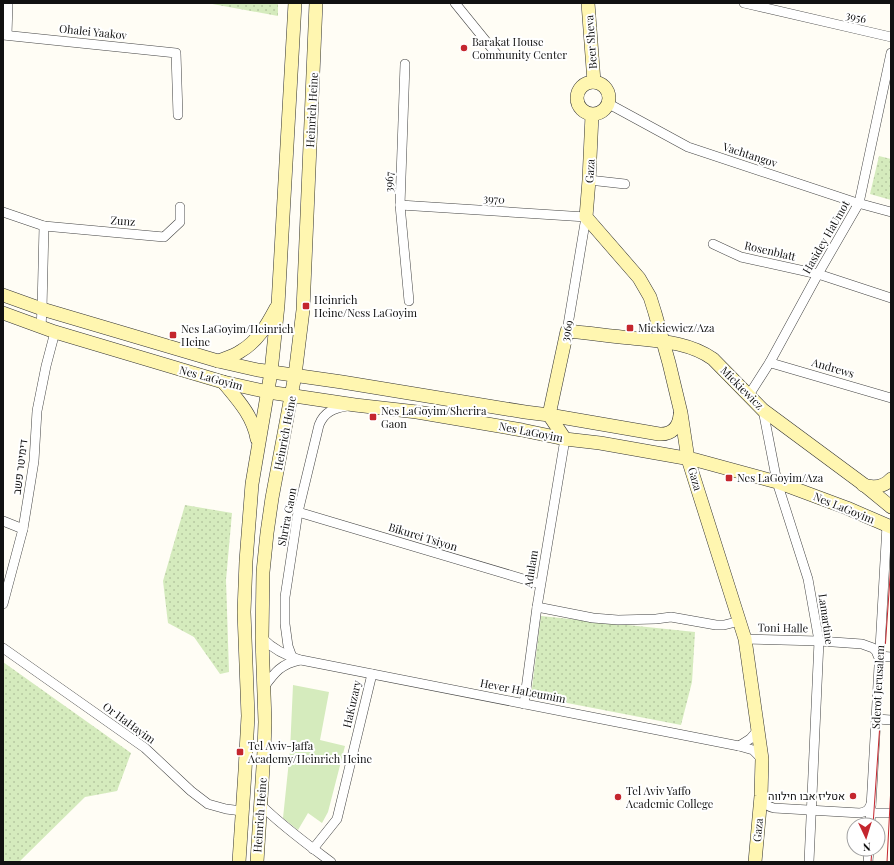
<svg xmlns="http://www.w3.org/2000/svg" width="894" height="865" viewBox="0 0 894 865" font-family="'Playfair Display',Heebo,serif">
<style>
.grass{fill:url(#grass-dots)}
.garden{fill:#d5ebbd}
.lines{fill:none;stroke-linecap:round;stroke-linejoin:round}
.street-casing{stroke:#444;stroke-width:10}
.secondary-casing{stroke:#333;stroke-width:14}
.street{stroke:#fff;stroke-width:9}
.secondary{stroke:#fff6b0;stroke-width:13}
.tram{stroke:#c4262e;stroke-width:1}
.poi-dot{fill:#c4262e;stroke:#fff;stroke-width:1.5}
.labels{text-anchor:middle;stroke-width:4;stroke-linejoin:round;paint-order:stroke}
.street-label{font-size:11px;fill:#111;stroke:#fff}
.poi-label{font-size:11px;fill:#111;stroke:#fff;text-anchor:start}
</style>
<defs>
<pattern id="grass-dots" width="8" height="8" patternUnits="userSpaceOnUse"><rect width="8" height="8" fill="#d5ebbd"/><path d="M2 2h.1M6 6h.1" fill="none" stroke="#b6c8a1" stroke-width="1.8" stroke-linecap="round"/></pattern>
</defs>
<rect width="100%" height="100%" fill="#fffdf5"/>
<g class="grass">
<path d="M207,3H278V16Z"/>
<path d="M879,156L891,159V200L870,194Z"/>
<path d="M185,505L232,513L226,580L229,672L220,674L194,637L168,623L163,581Z"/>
<path d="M541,616L695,632L692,682L681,725L531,696Z"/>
<path d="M3,662L131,753L117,791L85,797L19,862H3Z"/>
</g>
<path class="garden" d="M293,685L329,692L320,740L345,746L328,812L322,823L308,813L298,830L283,818L290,751Z"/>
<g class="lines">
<g class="street-casing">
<g id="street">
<path d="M455,3L498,56"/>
<path d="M744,3L891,37"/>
<path d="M3,35L176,53L178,115"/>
<path d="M7,35L8,3"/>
<path d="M405,64L400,205L409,301"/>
<path d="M609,104L688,147L854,202L891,212"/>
<path d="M589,180L625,184"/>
<path d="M400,205L586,217L567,331"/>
<path d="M3,212L44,226L42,309L41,327"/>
<path d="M44,226L164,237L180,222V207"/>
<path d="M713,244L741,257L818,274L891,298"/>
<path d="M770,362L771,363L891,398"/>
<path d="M749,395L770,362L818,274L859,203L891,53"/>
<path d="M763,410L777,482L808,579L819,641L809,862"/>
<path d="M298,512L540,584"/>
<path d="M3,521L23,529"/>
<path d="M3,604L23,529L34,461L37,411L46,366L55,332"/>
<path d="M537,607L593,618L618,620L656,619L671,617L716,625H724L740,621"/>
<path d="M262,638C273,649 286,656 301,660L739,746L753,750L762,759"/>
<path d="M745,639L819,641L862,644L873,648L876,651L879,658"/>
<path d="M3,648L145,748L191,791L208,804L226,809L242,811"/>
<path d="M880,656L891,657"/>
<path d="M292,657L288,646L285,624V597L298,512L319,425C324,412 334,408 347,406"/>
<path d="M264,687C275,672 281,664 300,660"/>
<path d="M524,704L537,607L565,439"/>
<path d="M877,719L891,720"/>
<path d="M739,746L750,739L758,730"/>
<path d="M761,796C764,803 766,806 774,808L860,813C866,812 869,810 871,804"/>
<path d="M261,805C282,826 307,844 331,862"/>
<path d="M871,813H891"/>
<path d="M870,825L887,525"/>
<path d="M313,849L337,819L372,674"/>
<path d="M868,862L869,849"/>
</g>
</g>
<g class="secondary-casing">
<g id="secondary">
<path d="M588,3L594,82"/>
<circle cx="593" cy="98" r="16"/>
<path d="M592,115L589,180L586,217L639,278L650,297L655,313L669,363L681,413L688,459L745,639L762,759L761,796L755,862"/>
<path d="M3,295L42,309L218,361L258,370L342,382L525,412L549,415L659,434C672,435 679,426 680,415"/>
<path d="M3,313L55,332L223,382L268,392L355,405L417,412L522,430L565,439L600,443L696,460L777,482L847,508L891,527"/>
<path d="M218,361C226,358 234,356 241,351C258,341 267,325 276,308"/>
<path d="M223,382C238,400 253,416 257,439"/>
<path d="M565,439L549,415L567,331C588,333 610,336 631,338C659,341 689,342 713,359L763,410L863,484L891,507"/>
<path d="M863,485C873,488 884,487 891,479"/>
<path d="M239,862L245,771L248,716L244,612L246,561L252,484L271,372L278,305L295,3"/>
<path d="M257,862L264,751L265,722L262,638L263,572L267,533L272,498L295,375L303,310L316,3"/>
</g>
</g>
<use href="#street" class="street"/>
<use href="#secondary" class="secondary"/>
<g class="tram">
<path d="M873,825L891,563"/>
<path d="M871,862L872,849"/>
<path d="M887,862L891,786"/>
</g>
</g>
<g class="poi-dot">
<circle cx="464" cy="48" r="4"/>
<rect x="302" y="302" width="8" height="8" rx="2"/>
<rect x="626" y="324" width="8" height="8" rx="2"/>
<rect x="169" y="331" width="8" height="8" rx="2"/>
<rect x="369" y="413" width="8" height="8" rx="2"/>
<rect x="725" y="474" width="8" height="8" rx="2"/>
<rect x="236" y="748" width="8" height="8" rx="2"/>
<circle cx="853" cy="796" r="4"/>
<circle cx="618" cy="797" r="4"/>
</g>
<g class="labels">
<g class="street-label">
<text transform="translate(856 17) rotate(13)" y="4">3956</text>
<text transform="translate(93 32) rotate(6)" y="4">Ohalei Yaakov</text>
<text transform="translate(591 42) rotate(-94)" y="4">Beer Sheva</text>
<text transform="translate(312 110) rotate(-87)" y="4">Heinrich Heine</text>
<text transform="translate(750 155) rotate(18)" y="4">Vachtangov</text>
<text transform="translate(590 171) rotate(-87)" y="4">Gaza</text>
<text transform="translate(389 182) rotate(-88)" y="4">3967</text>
<text transform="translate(494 199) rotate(4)" y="4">3970</text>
<text transform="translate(123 221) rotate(5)" y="4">Zunz</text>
<text transform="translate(826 237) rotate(-60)" y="4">Hasidey HaUmot</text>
<text transform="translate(770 251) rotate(13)" y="4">Rosenblatt</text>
<text transform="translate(567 331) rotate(-79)" y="4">3969</text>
<text transform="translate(833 368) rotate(16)" y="4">Andrews</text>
<text transform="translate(211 378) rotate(15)" y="4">Nes LaGoyim</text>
<text transform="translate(742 388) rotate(45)" y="4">Mickiewicz</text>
<text transform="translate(531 432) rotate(11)" y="4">Nes LaGoyim</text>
<text transform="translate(285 433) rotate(-79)" y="4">Heinrich Heine</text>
<text transform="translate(20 467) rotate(-83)" y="4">דימיטר פשב</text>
<text transform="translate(695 479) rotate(73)" y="4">Gaza</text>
<text transform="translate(844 508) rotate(22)" y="4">Nes LaGoyim</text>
<text transform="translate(287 517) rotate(-79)" y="4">Shrira Gaon</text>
<text transform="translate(423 537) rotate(17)" y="4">Bikurei Tsiyon</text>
<text transform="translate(531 569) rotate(-81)" y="4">Adulam</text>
<text transform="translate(826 619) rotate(82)" y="4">Lamartine</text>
<text transform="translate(783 628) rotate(1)" y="4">Toni Halle</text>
<text transform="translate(878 687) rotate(-87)" y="4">Sderot Jerusalem</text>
<text transform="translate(523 691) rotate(11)" y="4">Hever HaLeumim</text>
<text transform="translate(352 704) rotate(-77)" y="4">HaKuzary</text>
<text transform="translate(129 723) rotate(36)" y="4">Or HaHayim</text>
<text transform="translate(260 815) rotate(-86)" y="4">Heinrich Heine</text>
<text transform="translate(758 830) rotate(-85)" y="4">Gaza</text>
</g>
<g class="poi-label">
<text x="472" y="46">Barakat House<tspan x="472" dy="13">Community Center</tspan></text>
<text x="314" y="304">Heinrich<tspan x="314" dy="13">Heine/Ness LaGoyim</tspan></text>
<text x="638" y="332">Mickiewicz/Aza</text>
<text x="181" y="333">Nes LaGoyim/Heinrich<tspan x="181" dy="13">Heine</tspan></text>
<text x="381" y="415">Nes LaGoyim/Sherira<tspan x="381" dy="13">Gaon</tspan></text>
<text x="737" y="482">Nes LaGoyim/Aza</text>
<text x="248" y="750">Tel Aviv-Jaffa<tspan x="248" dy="13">Academy/Heinrich Heine</tspan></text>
<text x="626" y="795">Tel Aviv Yaffo<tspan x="626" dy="13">Academic College</tspan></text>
<text x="845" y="800" text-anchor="end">אטליז אבו חילווה</text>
</g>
</g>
<rect width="894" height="865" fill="none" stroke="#111111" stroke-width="8"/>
<g transform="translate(866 837) rotate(176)"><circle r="19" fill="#ffffff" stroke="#a0a0a0"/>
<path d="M0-3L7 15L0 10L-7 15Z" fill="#c4262e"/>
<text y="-6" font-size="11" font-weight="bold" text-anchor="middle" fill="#111111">N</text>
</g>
</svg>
